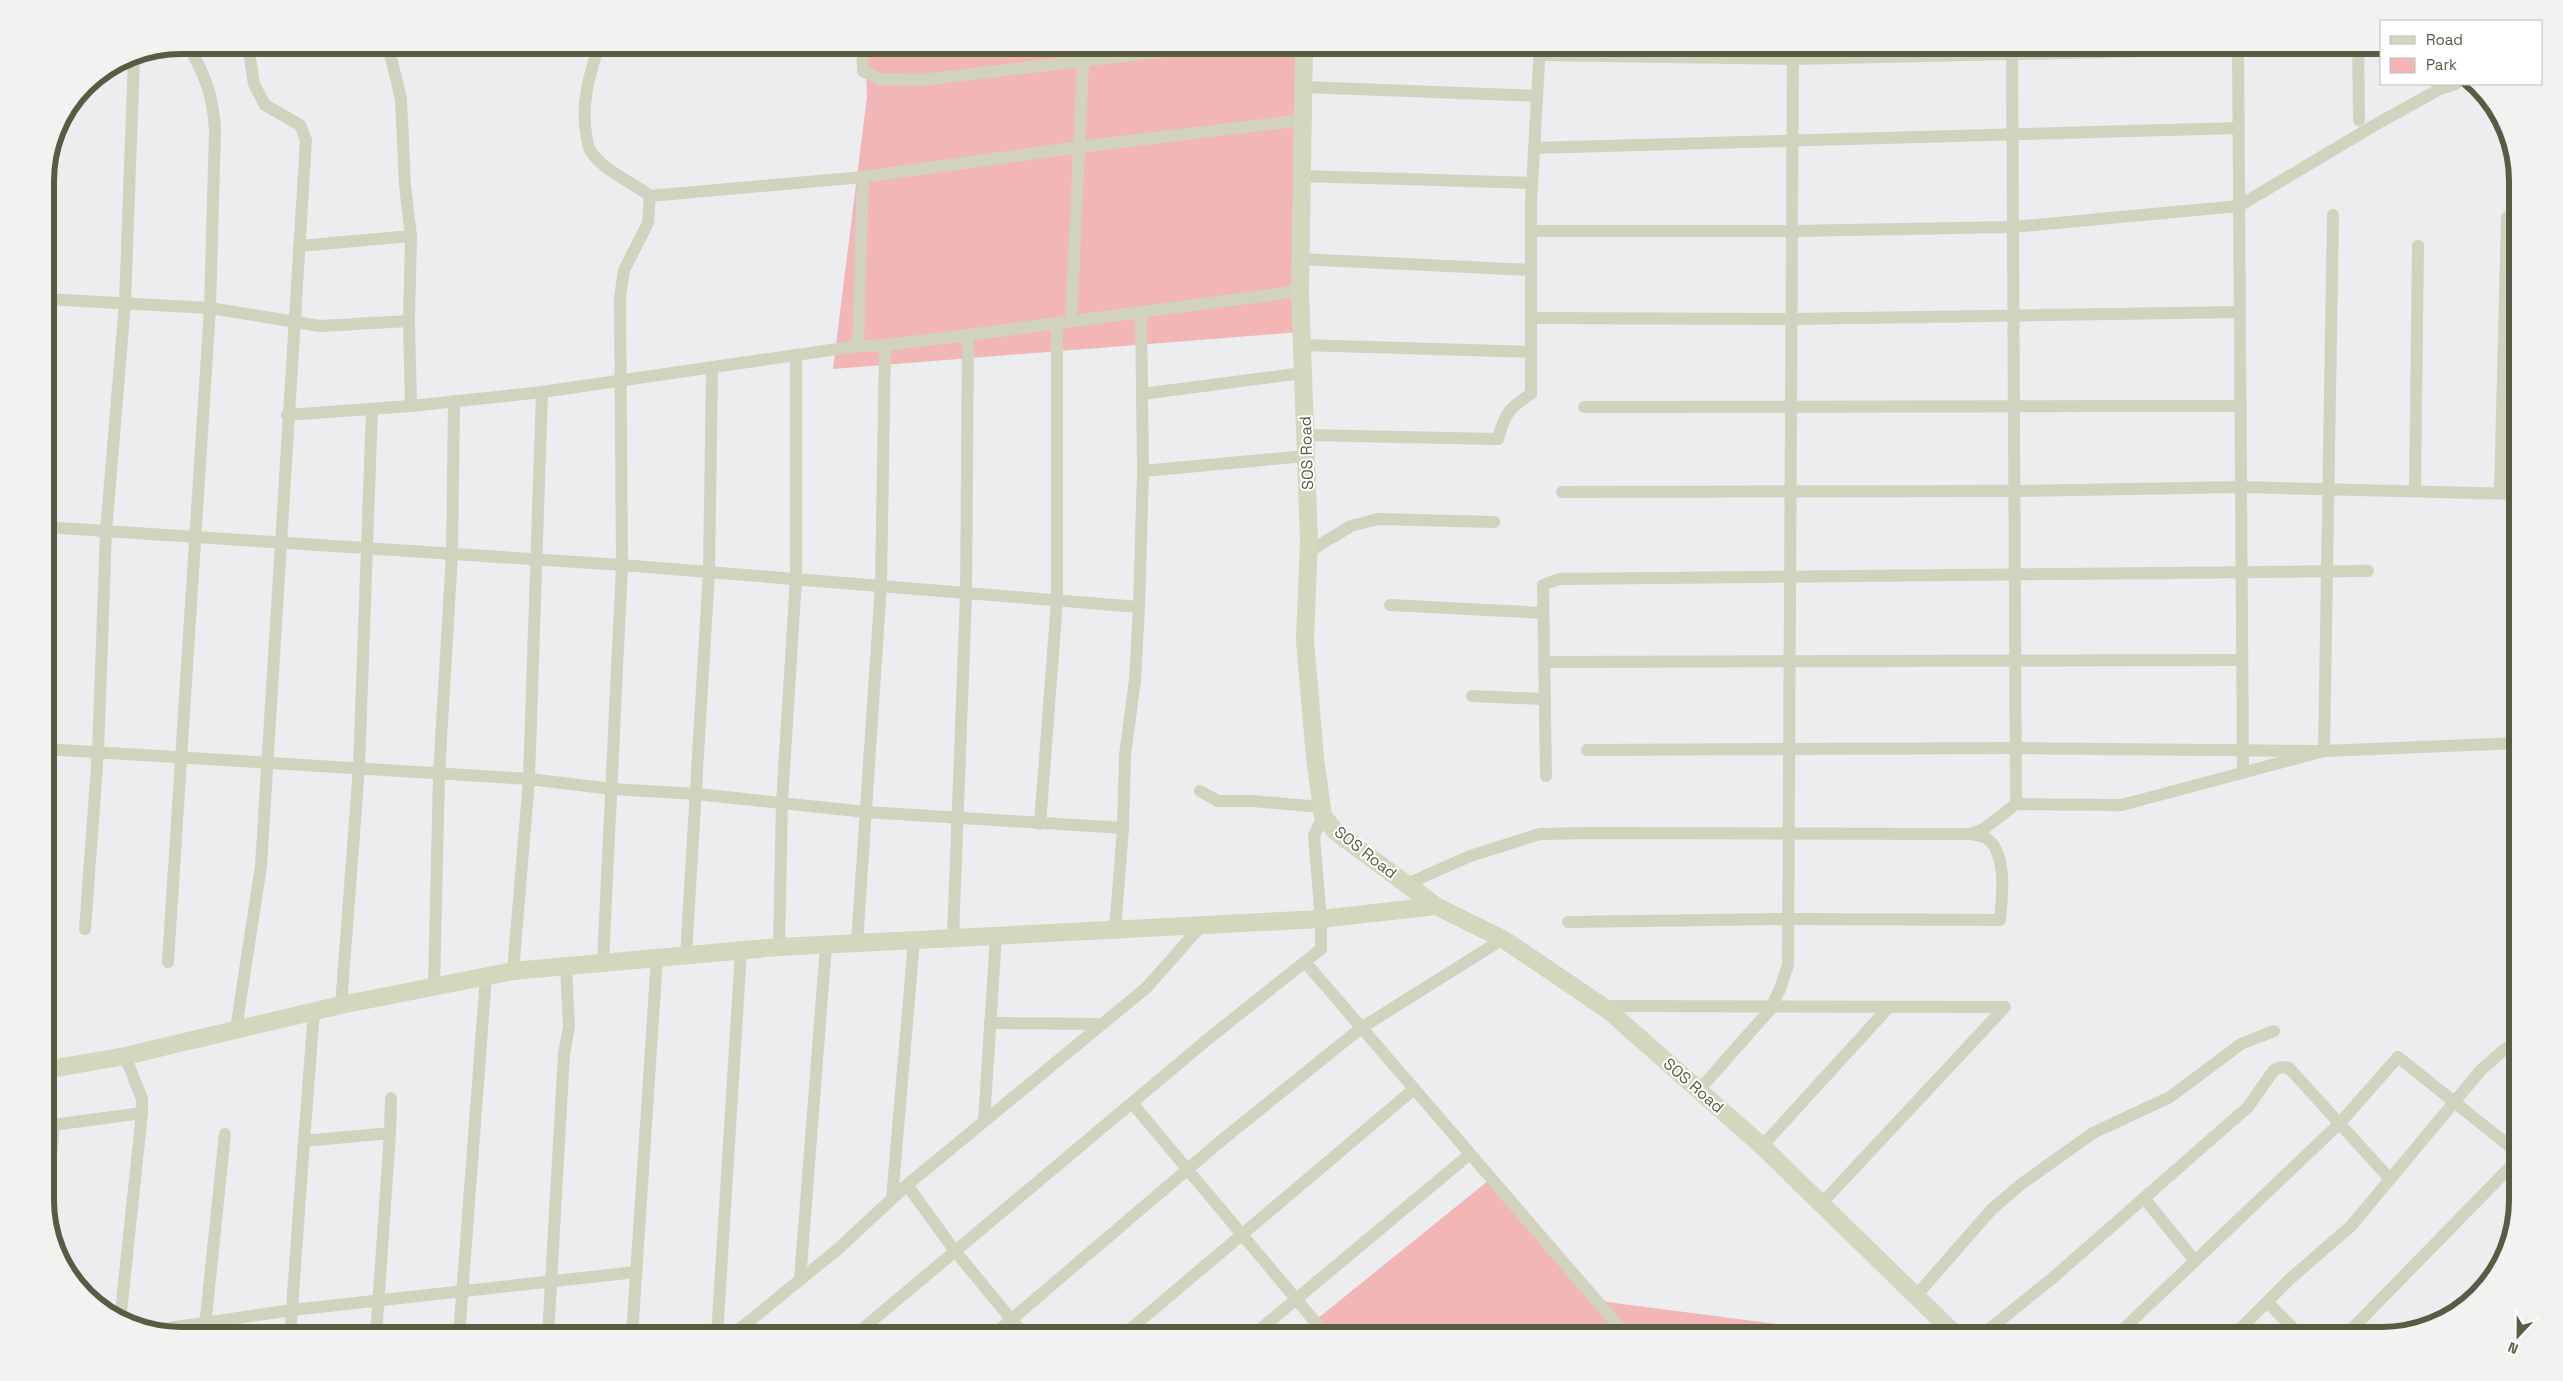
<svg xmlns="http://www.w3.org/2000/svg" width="2563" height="1381" viewBox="0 0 2563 1381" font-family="'Space Grotesk',sans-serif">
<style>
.green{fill:#f2b6b6}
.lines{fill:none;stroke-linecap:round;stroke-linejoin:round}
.street{stroke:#d1d3be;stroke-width:12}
.secondary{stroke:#d4d7bd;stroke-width:18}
.labels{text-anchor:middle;stroke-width:4;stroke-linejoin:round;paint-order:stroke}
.street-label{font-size:16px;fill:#595b43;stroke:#fff}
.rim{fill:none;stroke:#595b43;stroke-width:6}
</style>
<rect width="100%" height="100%" fill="#ecedef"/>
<g class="green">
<path d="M865,45H1308L1300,332L833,369L867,97Z"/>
<path d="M1494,1176L1592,1300L1869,1336H1296Z"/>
</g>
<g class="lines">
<g class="street">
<path d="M388,45L401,99L405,186L411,236L409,321L411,406"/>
<path d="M599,45C589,77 580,105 587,139C588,144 589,150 592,153C606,172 632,182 650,196"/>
<path d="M862,45L863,71L880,79L922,80L1216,45"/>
<path d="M2012,45L2016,804"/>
<path d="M2238,45L2243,773"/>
<path d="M2358,45L2359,120"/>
<path d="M1539,55L1793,59L2238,49"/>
<path d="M1303,87L1537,96"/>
<path d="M1534,148L2239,128"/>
<path d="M1302,176L1532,183"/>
<path d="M1532,231H1792L2013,227L2239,206L2380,122L2440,89L2456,84"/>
<path d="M299,246L411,236"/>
<path d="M1301,259L1531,270"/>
<path d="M45,299L210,308L320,326L409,321"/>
<path d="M1531,318L1791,319L2240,312"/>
<path d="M1071,321L1084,45"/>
<path d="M1302,345L1531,352"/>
<path d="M858,346L863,177"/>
<path d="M1142,394L1303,373"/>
<path d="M1584,407L2241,406"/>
<path d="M287,415L411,406L542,392L858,346L885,345L968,335L1300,291"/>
<path d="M1305,435L1498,439C1505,413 1509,408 1531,394V204L1540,45"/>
<path d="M1143,471L1306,456"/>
<path d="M2415,491L2418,246"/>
<path d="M1562,492L2014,491L2241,487L2518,494"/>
<path d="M2500,493L2507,217"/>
<path d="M45,527L622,565L1139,607"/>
<path d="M1308,552L1351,526L1378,519L1494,522"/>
<path d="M1390,605L1543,613"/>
<path d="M1544,662L2242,660"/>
<path d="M1472,696L1545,699"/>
<path d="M45,749L529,779L612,789L697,794L866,812L1123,828L1115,930"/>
<path d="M1587,750L2015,748L2324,751L2518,743"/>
<path d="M1546,776L1543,585L1559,579L2368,571"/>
<path d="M1200,791L1218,801H1252L1322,807"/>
<path d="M1040,824L1057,601V323"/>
<path d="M1123,828L1125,755L1135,680L1139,607L1143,471L1141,312"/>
<path d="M1971,834L1985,828L2016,804L2122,805L2324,751L2333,215"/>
<path d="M1407,884L1470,856L1540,834L1590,833L1971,834C1976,835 1982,836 1986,838C2008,852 2002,899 2000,920L1789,919L1568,922"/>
<path d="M85,929L98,752L106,531L125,302L134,59"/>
<path d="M953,938L966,595L968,335"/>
<path d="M857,943L881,585L885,345"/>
<path d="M779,947L782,802L796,579V355"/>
<path d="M686,955L709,572L712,368"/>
<path d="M168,962L210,308L215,130C213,94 205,76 188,45"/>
<path d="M603,962L622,565L620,298L624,270L648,223L650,196L863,177L1080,147L1303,120"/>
<path d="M1305,962L1627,1336"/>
<path d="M513,971L529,779L542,392"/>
<path d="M434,987L439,774L452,554L454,401"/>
<path d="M341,1005L359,768L372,409"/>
<path d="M1602,1006L2005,1007L1822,1203"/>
<path d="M314,1011L304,1141L390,1133L376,1336"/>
<path d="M990,1023L1102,1024"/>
<path d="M236,1029L261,866L306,140L300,125L265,105L254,84L248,45"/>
<path d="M1699,1090L1769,1011L1780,989L1788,965L1793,45"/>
<path d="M1132,1103L1327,1336"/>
<path d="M984,1121L996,936"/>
<path d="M45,1126L142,1113"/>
<path d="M390,1133L391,1098"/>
<path d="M1762,1146L1889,1007"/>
<path d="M907,1185L1146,988L1202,925"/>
<path d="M2144,1198L2195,1261"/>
<path d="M892,1199L914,940"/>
<path d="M46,1212L54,1125"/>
<path d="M800,1280L826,945"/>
<path d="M1915,1297L1991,1210L2020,1185L2093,1133L2170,1097L2241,1044L2274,1031"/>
<path d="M2267,1302L2301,1336"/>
<path d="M120,1321L142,1113V1099L125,1056"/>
<path d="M155,1330L292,1310L636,1272"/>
<path d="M204,1336L225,1134"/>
<path d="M290,1336L304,1141"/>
<path d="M459,1336L486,976"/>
<path d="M548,1336L564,1054L569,1027L566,965"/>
<path d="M632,1336L657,958"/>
<path d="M717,1336L741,951"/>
<path d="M731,1336L838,1249L907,1185L955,1251L1025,1336"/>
<path d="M854,1336L1208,1039L1321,949V919L1314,836L1323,816"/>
<path d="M992,1336L1222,1140L1361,1028L1503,939"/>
<path d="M1122,1336L1414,1089"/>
<path d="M1252,1336L1470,1154"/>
<path d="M1928,1336L1943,1323"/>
<path d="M1981,1336L2055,1276L2248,1107L2274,1070L2281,1067L2289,1068L2390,1179"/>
<path d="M2116,1336L2339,1124L2398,1057L2518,1153"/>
<path d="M2233,1336L2291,1278L2351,1226L2481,1070L2506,1048L2518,1042"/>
<path d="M2345,1336L2518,1159"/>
</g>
<g class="secondary">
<path d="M1304,45L1300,291L1309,541L1305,640L1315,758L1323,816L1336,832L1436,906L1503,939L1608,1010L1762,1146L1957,1336"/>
<path d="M45,1070L125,1056L341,1005L513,971L779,947L1321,919L1436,906"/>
</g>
</g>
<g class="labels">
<g class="street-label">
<text transform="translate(1306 453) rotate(-92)" y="6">SOS Road</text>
<text transform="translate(1366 852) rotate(38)" y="6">SOS Road</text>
<text transform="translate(1694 1085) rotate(41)" y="6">SOS Road</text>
</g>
</g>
<path d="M0 0H2563V1381H0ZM181 54H2382A127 127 0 0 1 2509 181V1200A127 127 0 0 1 2382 1327H181A127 127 0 0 1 54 1200V181A127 127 0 0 1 181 54Z" fill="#f2f2f0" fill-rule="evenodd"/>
<path class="rim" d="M181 54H2382A127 127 0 0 1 2509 181V1200A127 127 0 0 1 2382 1327H181A127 127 0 0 1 54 1200V181A127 127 0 0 1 181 54Z"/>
<rect x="2380" y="20" width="162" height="65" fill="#ffffff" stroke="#bdbdb4"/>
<rect x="2390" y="36" width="25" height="8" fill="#d4d7bd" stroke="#bdbdb4"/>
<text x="2426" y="45" font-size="15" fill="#595b43">Road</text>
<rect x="2390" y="58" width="25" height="15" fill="#f2b6b6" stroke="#bdbdb4"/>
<text x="2426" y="70" font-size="15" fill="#595b43">Park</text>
<g transform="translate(2518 1336) rotate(202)" stroke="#ffffff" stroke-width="4" paint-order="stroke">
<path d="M0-4L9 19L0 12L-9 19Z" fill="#595b43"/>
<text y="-8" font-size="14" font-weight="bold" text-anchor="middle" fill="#595b43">N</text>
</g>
</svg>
